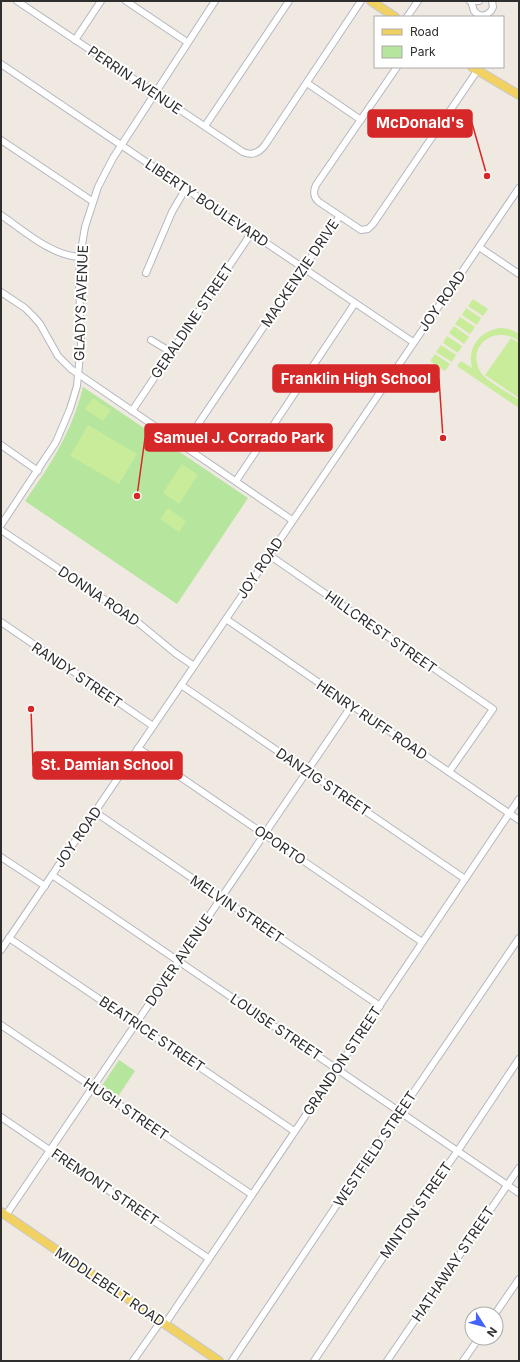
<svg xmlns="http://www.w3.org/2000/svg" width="520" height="1362" viewBox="0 0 520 1362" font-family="Inter,sans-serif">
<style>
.green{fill:#b6e59e}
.pitch{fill:#c9ec9a}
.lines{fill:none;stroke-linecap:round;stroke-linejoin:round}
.minor-casing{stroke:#b4b7c1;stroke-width:8}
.major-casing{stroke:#c9c9c9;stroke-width:10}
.minor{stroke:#fff;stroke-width:6}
.major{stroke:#f2d163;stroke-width:8}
.labels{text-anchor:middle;stroke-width:4;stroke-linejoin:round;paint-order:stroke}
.street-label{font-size:14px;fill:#2e2e2e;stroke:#fff}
.leader{fill:none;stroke:#d62828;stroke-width:1.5}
.callout-dot{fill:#d62828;stroke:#fff;stroke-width:1.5}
.callout{fill:#d62828;stroke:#d62828;stroke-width:1.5}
.callout-label{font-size:15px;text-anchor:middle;font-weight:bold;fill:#fff}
</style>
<rect width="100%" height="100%" fill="#efe9e1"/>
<g class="green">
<path d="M83,387L248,498L177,604L25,501C51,464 72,432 83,387Z"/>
<path d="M119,1060L135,1071L117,1098L101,1087Z"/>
</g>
<g class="pitch">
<path d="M473,299L488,309L483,316L468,306Z"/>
<path d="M466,308L481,318L477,325L462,315Z"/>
<path d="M460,317L475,327L470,334L455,324Z"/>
<path d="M454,326L469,337L464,344L449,333Z"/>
<path d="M500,328C507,328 513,330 519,334V341C493,323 465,348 481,373C487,381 510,394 519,400V408L457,366L461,361L472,368C467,348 479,331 500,328Z"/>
<path d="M447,336L462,346L458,353L443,343Z"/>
<path d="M511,338L519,343V398L485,375Z"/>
<path d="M441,345L456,355L452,362L436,352Z"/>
<path d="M435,354L450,364L445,371L430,361Z"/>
<path d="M93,398L111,410L103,421L85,409Z"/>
<path d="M88,425L137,454L119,484L70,456Z"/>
<path d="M182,464L198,475L179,504L163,493Z"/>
<path d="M168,508L186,521L179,532L160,519Z"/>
</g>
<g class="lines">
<g class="minor-casing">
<g id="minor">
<path d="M17,1L243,152C252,156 259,153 265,145L361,1"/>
<path d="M126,1L187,42"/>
<path d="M470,1H479"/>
<path d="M471,1L474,11C479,17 485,17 491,11L493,7L492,1"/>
<path d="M407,17L418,1"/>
<path d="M75,40L101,1"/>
<path d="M1,64L413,342"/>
<path d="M397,67L316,185C313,192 313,197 319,202L361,230L368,229L373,224L477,71"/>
<path d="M307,83L361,120"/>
<path d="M205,126L289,1"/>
<path d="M1,140L92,201"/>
<path d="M1,215C24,231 52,256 80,257"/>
<path d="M479,247L519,274"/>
<path d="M146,273L172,212L186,188"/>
<path d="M1,292L25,308L33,316L40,324L58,356L71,369L292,520"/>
<path d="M151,340L171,352"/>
<path d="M132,411L252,232"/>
<path d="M1,445L38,471"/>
<path d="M184,445L300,273L340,216"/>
<path d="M236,481L355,303"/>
<path d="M1,525L56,442L70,409L77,386L81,344L79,280L80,257L85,227L98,187L113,158L215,1"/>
<path d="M1,530L135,620L175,653L194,666"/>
<path d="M269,555L493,709L449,772"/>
<path d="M226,619L519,820"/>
<path d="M1,622L153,726"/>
<path d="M181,685L465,879"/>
<path d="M138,748L422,942"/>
<path d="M95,812L380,1006"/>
<path d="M1,857L45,886"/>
<path d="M52,875L519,1193"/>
<path d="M9,938L294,1131"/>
<path d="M1,950L519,188"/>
<path d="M1,1025L251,1194"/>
<path d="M1,1117L208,1258"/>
<path d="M6,1215L352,705"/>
<path d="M495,1314L519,1279"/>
<path d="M165,1324L519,799"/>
<path d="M133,1361L161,1321"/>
<path d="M232,1361L340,1200L519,938"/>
<path d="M314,1361L404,1226L457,1152L519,1059"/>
<path d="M387,1361L519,1168"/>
<path d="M463,1361L479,1338"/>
</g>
</g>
<g class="major-casing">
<g id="major">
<path d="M371,1L395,17"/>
<path d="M472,67L519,95"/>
<path d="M1,1212L219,1361"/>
</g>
</g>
<use href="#minor" class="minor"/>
<use href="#major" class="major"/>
</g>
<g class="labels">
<g class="street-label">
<text transform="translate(135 80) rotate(34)" y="5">PERRIN AVENUE</text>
<text transform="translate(207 203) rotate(34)" y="5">LIBERTY BOULEVARD</text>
<text transform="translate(300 273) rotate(-56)" y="5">MACKENZIE DRIVE</text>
<text transform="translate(442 301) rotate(-55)" y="5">JOY ROAD</text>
<text transform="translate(81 303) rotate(-88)" y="5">GLADYS AVENUE</text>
<text transform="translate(192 321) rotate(-56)" y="5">GERALDINE STREET</text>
<text transform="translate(260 568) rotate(-56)" y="5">JOY ROAD</text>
<text transform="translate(99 596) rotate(34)" y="5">DONNA ROAD</text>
<text transform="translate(381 632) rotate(35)" y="5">HILLCREST STREET</text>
<text transform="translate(77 675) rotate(34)" y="5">RANDY STREET</text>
<text transform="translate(372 720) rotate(34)" y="5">HENRY RUFF ROAD</text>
<text transform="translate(323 782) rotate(34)" y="5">DANZIG STREET</text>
<text transform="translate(78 837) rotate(-55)" y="5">JOY ROAD</text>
<text transform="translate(280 845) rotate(34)" y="5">OPORTO</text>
<text transform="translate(237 909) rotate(34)" y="5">MELVIN STREET</text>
<text transform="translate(179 960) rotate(-56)" y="5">DOVER AVENUE</text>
<text transform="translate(276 1027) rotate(34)" y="5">LOUISE STREET</text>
<text transform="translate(152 1034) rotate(34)" y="5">BEATRICE STREET</text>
<text transform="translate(342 1061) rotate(-56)" y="5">GRANDON STREET</text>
<text transform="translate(126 1109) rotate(34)" y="5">HUGH STREET</text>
<text transform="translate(375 1149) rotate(-56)" y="5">WESTFIELD STREET</text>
<text transform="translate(105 1187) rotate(34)" y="5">FREMONT STREET</text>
<text transform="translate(416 1210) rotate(-55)" y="5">MINTON STREET</text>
<text transform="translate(453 1264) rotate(-56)" y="5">HATHAWAY STREET</text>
<text transform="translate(110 1287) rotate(34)" y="5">MIDDLEBELT ROAD</text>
</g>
</g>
<path class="leader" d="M487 176L472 123M443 438L439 379M137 496L145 438M31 709L33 765"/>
<g class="callout-dot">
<circle cx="487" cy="176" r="4"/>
<circle cx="443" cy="438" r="4"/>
<circle cx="137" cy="496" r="4"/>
<circle cx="31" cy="709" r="4"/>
</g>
<g class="callout">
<rect x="368" y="110" width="104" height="27" rx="4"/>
<rect x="273" y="365" width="166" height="27" rx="4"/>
<rect x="145" y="424" width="187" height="27" rx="4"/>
<rect x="33" y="752" width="149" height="27" rx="4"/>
</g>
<g class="callout-label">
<text x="420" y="128">McDonald's</text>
<text x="356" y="384">Franklin High School</text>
<text x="239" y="443">Samuel J. Corrado Park</text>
<text x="107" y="770">St. Damian School</text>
</g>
<rect width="520" height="1362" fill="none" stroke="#2e2e2e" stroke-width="4"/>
<rect x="374" y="16" width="130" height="52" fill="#ffffff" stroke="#ababab"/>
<rect x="382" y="29" width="20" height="6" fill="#f2d163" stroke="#ababab"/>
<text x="410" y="36" font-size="12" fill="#2e2e2e">Road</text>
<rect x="382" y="46" width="20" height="12" fill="#b6e59e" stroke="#ababab"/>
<text x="410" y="56" font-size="12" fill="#2e2e2e">Park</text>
<g transform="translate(484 1326) rotate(126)"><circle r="19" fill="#ffffff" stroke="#ababab"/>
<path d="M0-3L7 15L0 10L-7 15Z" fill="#4264fb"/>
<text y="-6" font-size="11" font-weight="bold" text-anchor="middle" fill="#2e2e2e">N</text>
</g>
</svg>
